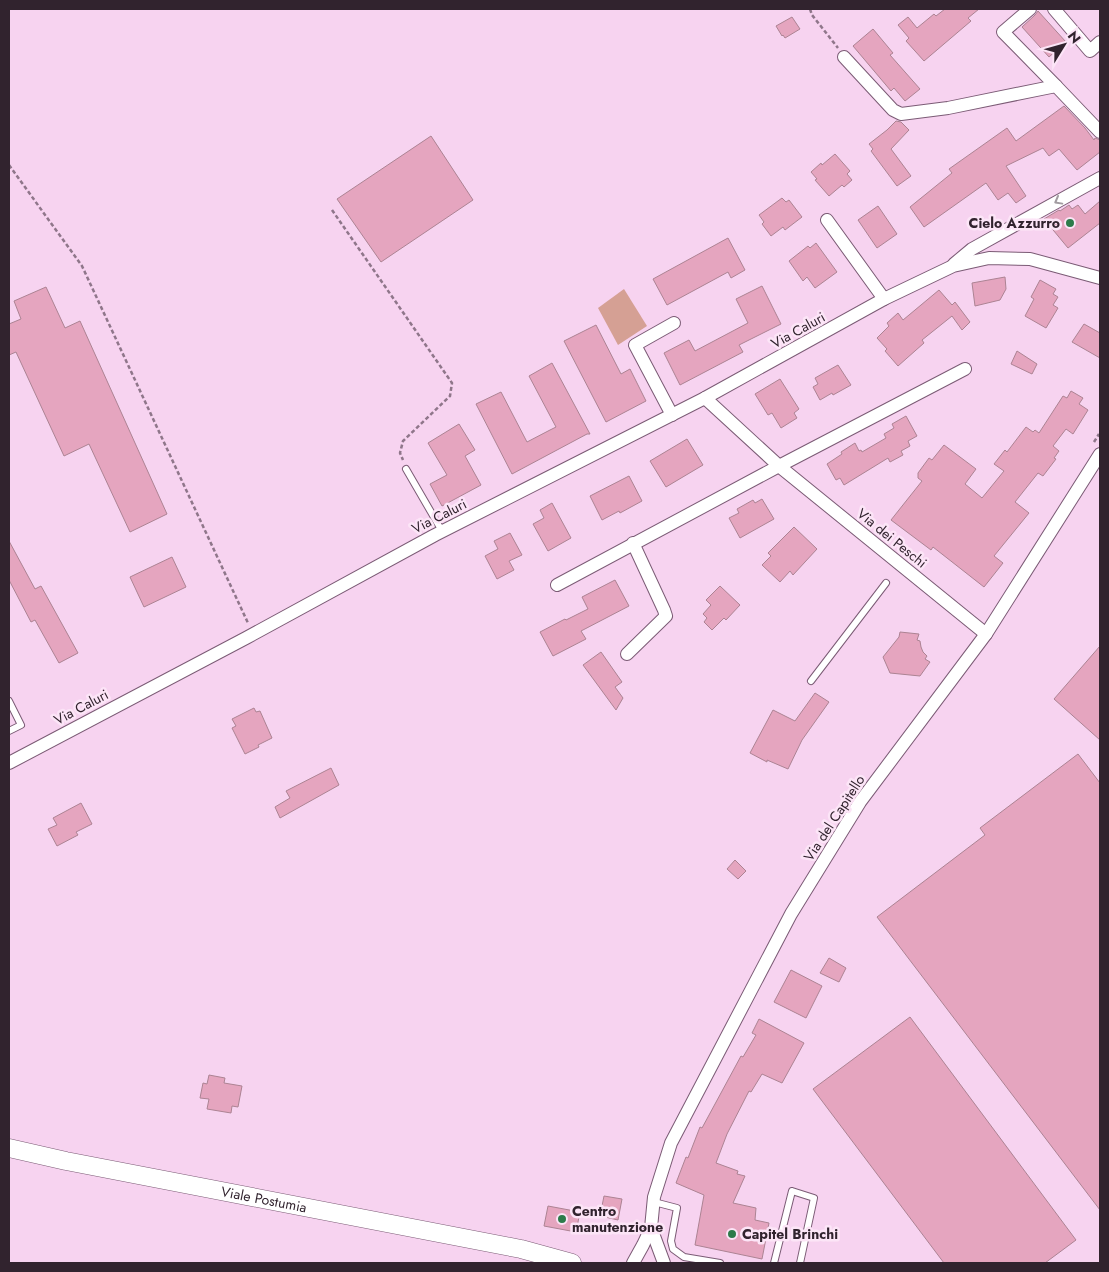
<svg xmlns="http://www.w3.org/2000/svg" width="1109" height="1272" viewBox="0 0 1109 1272" font-family="Jost,sans-serif">
<style>
.green{fill:#d5a094}
.building{fill:#e5a5bf;stroke:#ac8393}
.lines{fill:none;stroke-linecap:round;stroke-linejoin:round}
.lane-casing{stroke:#7b5b75;stroke-width:8}
.street-casing{stroke:#7b5b75;stroke-width:14}
.secondary-casing{stroke:#7b5b75;stroke-width:19}
.path{stroke:#8f768a;stroke-width:2.5;stroke-dasharray:4 2.5;stroke-linecap:butt}
.lane{stroke:#fff;stroke-width:6}
.street{stroke:#fff;stroke-width:12}
.secondary{stroke:#fff;stroke-width:18}
.oneway{stroke:#a29ca1}
.poi-dot{fill:#2d7b4a;stroke:#fce5f7;stroke-width:2}
.labels{text-anchor:middle;stroke-width:5;stroke-linejoin:round;paint-order:stroke}
.poi-label{font-size:14px;font-weight:bold;fill:#31232e;stroke:#fce5f7;text-anchor:start}
.street-label{font-size:14px;fill:#31232e;stroke:#fce5f7}
</style>
<rect width="100%" height="100%" fill="#f7d3f0"/>
<path class="green" d="M624,289L647,326L618,345L598,308Z"/>
<g class="building">
<path d="M945,9H979L968,18L971,21L924,61L906,41L909,38L898,25L908,17L917,28L934,14L936,16Z"/>
<path d="M1038,11L1066,42L1049,57L1022,27L1035,15Z"/>
<path d="M792,17L800,29L785,38L783,35L782,36L776,26Z"/>
<path d="M873,29L893,53L890,55L920,89L905,101L894,88L891,91L853,46Z"/>
<path d="M1064,106L1085,128L1094,140L1095,138L1100,140V152L1077,170L1059,149L1049,156L1043,148L1006,166L1026,196L1016,203L1008,193L998,200L986,183L924,227L910,207L952,173L949,169L1007,128L1016,141Z"/>
<path d="M896,121L901,122L909,130L891,149L911,176L897,186L871,151L873,149L869,144L887,130Z"/>
<path d="M431,136L473,200L381,262L337,199Z"/>
<path d="M835,154L850,171L847,174L852,180L844,187L842,185L829,196L815,180L817,179L811,172L821,163L822,165Z"/>
<path d="M782,198L786,202L789,200L802,217L785,230L783,227L771,236L762,224L764,222L759,215Z"/>
<path d="M1100,201V223L1068,248L1044,219L1059,210L1060,211L1069,205L1072,209L1078,205L1085,214Z"/>
<path d="M878,206L897,234L877,248L858,220Z"/>
<path d="M728,238L745,270L731,278L728,272L667,305L653,279Z"/>
<path d="M816,243L837,272L815,288L807,277L803,281L789,261L808,246L810,248Z"/>
<path d="M1005,277L1006,289L1000,300L975,306L972,283Z"/>
<path d="M1040,280L1056,289L1053,294L1058,297L1053,305L1058,308L1046,328L1025,316L1034,299L1031,297Z"/>
<path d="M762,286L781,324L739,345L743,352L680,385L664,353L689,340L695,351L748,323L736,299Z"/>
<path d="M46,287L65,328L80,321L167,514L130,532L89,444L64,456L16,352L9,355V324L21,319L14,301Z"/>
<path d="M939,290L952,305L955,302L970,322L962,330L952,316L922,340L924,343L898,366L885,351L887,349L877,338L889,326L887,323L898,313L903,320Z"/>
<path d="M1084,324L1100,333V358L1072,342Z"/>
<path d="M596,325L621,374L630,369L646,401L606,422L564,341Z"/>
<path d="M1017,351L1037,364L1032,374L1011,364Z"/>
<path d="M552,363L590,434H587L512,474L476,404L501,392L527,442L550,430L556,427L529,376Z"/>
<path d="M838,365L851,385L833,395L832,393L820,400L813,387L818,384L815,378Z"/>
<path d="M780,379L799,409L794,413L797,418L781,428L772,413L768,415L755,394Z"/>
<path d="M1071,391L1083,398L1079,404L1088,410L1073,434L1066,429L1053,446L1059,451L1054,458L1056,459L1043,476L1038,473L1015,502L1029,513L994,556L1003,563L984,587L933,547L931,550L891,520L922,481L918,478V473L929,458L932,460L944,445L976,469L965,484L982,498L1004,471L994,464L1005,450L1007,452L1026,427L1033,432L1035,430L1039,433L1063,396L1067,398Z"/>
<path d="M906,416L917,436L908,441L910,446L901,451L903,455L890,462L888,458L844,485L840,478L836,480L827,464L842,454L841,452L855,443L859,451L861,450L862,452L886,438L884,434L894,428L892,424Z"/>
<path d="M459,424L475,450L465,456L481,485L442,506L430,484L447,475L428,443Z"/>
<path d="M687,439L703,465L666,487L650,461Z"/>
<path d="M629,476L642,501L620,513L619,511L602,520L590,496Z"/>
<path d="M762,499L774,519L740,538L729,518L739,513L737,509L753,500L755,503Z"/>
<path d="M552,503L571,538L548,551L533,524L544,518L540,510Z"/>
<path d="M794,527L817,549L793,575L790,571L780,582L762,565L771,556L768,553Z"/>
<path d="M510,533L522,555L509,561L514,570L497,579L485,556L498,549L494,541Z"/>
<path d="M9,541L35,589L41,586L78,653L59,663L35,620L31,622L9,580Z"/>
<path d="M172,557L186,587L144,607L130,577Z"/>
<path d="M615,580L629,606L581,631L586,639L553,656L540,632L565,619L566,620L588,609L582,597Z"/>
<path d="M720,586L740,605L726,620L724,618L712,630L704,622L707,618L703,614L711,605L706,600Z"/>
<path d="M900,632L919,634L917,640L920,641L921,647L923,652L927,656L925,659L930,662L920,676L890,673L883,657L899,637Z"/>
<path d="M1100,646V740L1054,699Z"/>
<path d="M601,652L622,682L615,687L623,698L616,710L583,665Z"/>
<path d="M815,693L829,702L802,740L788,769L767,760V762L750,753L773,710L795,721Z"/>
<path d="M254,708L256,712L260,711L272,738L258,745L259,747L245,754L232,728L236,726L232,719Z"/>
<path d="M1078,754L1100,783V1210L877,917L985,835L980,828Z"/>
<path d="M331,768L339,785L280,818L275,807L290,798L286,791Z"/>
<path d="M81,803L92,824L76,832L78,835L57,846L48,829L57,825L53,818Z"/>
<path d="M735,860L746,871L738,879L727,869Z"/>
<path d="M829,958L846,968L839,982L820,973Z"/>
<path d="M791,970L822,986L806,1018L774,1002Z"/>
<path d="M910,1017L1076,1240L1045,1263H944L813,1089Z"/>
<path d="M759,1019L804,1043L782,1083L762,1074L751,1092L749,1091L727,1134L716,1163L738,1171L737,1174L745,1176L733,1203L756,1208L755,1220L769,1223L762,1259L695,1245L704,1195L676,1183L686,1157L688,1158L700,1127L702,1128L741,1056L743,1057L756,1035L752,1033Z"/>
<path d="M209,1075L225,1078L224,1083L242,1086L238,1107L232,1106L231,1113L207,1109L209,1099L200,1098L203,1083L207,1084Z"/>
<path d="M604,1196L622,1199L618,1220L605,1217L606,1211H601Z"/>
<path d="M548,1206L580,1212L576,1232L544,1226Z"/>
</g>
<g class="lines">
<g class="lane-casing">
<g id="lane">
<path d="M406,469L442,531"/>
<path d="M811,681L886,583"/>
<path d="M9,701L21,725L9,731"/>
<path d="M654,1202L677,1208L671,1241L673,1249L684,1257L720,1263"/>
<path d="M774,1263L792,1191L814,1198L800,1263"/>
</g>
</g>
<g class="street-casing">
<g id="street">
<path d="M1030,9L1003,32L1056,86"/>
<path d="M1054,9L1090,51L1100,42"/>
<path d="M844,57L893,110L901,114L948,108L1056,86L1100,132"/>
<path d="M827,220L884,299"/>
<path d="M954,264L972,249L1100,178"/>
<path d="M705,398L779,466L986,634"/>
<path d="M672,415L635,345L674,323"/>
<path d="M557,585L779,466L965,369"/>
<path d="M627,654L666,616L664,610L633,543"/>
<path d="M9,763L246,638L435,535L705,398L884,299L953,266L989,258L1030,259L1100,278"/>
<path d="M651,1228L664,1263"/>
<path d="M633,1263L643,1245L651,1228L654,1197L671,1143L791,914L860,802L986,634L1100,454"/>
</g>
</g>
<g class="secondary-casing">
<g id="secondary">
<path id="s1" d="M9,1148L66,1161L521,1249L572,1263"/>
</g>
</g>
<g class="path">
<path d="M810,9L812,15L838,48"/>
<path d="M9,165L82,266L248,623"/>
<path d="M332,210L452,383L450,396L403,441L400,453L403,460"/>
<path d="M1094,442L1099,434"/>
</g>
<use href="#lane" class="lane"/>
<use href="#street" class="street"/>
<use href="#secondary" class="secondary"/>
</g>
<defs><path id="oneway-chevron" d="M-2-3.5L2.5 0L-2 3.5" fill="none" stroke-width="1.6" stroke-linecap="round" stroke-linejoin="round" transform="scale(1.25)"/></defs>
<use class="oneway" href="#oneway-chevron" transform="translate(1058 201) rotate(151)"/>
<g class="poi-dot">
<circle cx="1070" cy="223" r="5"/>
<circle cx="562" cy="1219" r="5"/>
<circle cx="732" cy="1234" r="5"/>
</g>
<g class="labels">
<g class="poi-label">
<text x="1060" y="228" text-anchor="end">Cielo Azzurro</text>
<text x="572" y="1216">Centro<tspan x="572" dy="16">manutenzione</tspan></text>
<text x="742" y="1239">Capitel Brinchi</text>
</g>
<g class="street-label">
<text transform="translate(798 330) rotate(-29)" y="5">Via Caluri</text>
<text transform="translate(439 516) rotate(-27)" y="5">Via Caluri</text>
<text transform="translate(892 538) rotate(39)" y="5">Via dei Peschi</text>
<text transform="translate(81 707) rotate(-28)" y="5">Via Caluri</text>
<text transform="translate(834 818) rotate(-57)" y="5">Via del Capitello</text>
<text dy="5" stroke="none"><textPath href="#s1" startOffset="260">Viale Postumia</textPath></text>
</g>
</g>
<rect width="1109" height="1272" fill="none" stroke="#31232e" stroke-width="20"/>
<g transform="translate(1064 45) rotate(53)" stroke="#fce5f7" stroke-width="4" paint-order="stroke">
<path d="M0-4L9 19L0 12L-9 19Z" fill="#31232e"/>
<text y="-8" font-size="14" font-weight="bold" text-anchor="middle" fill="#31232e">N</text>
</g>
</svg>
